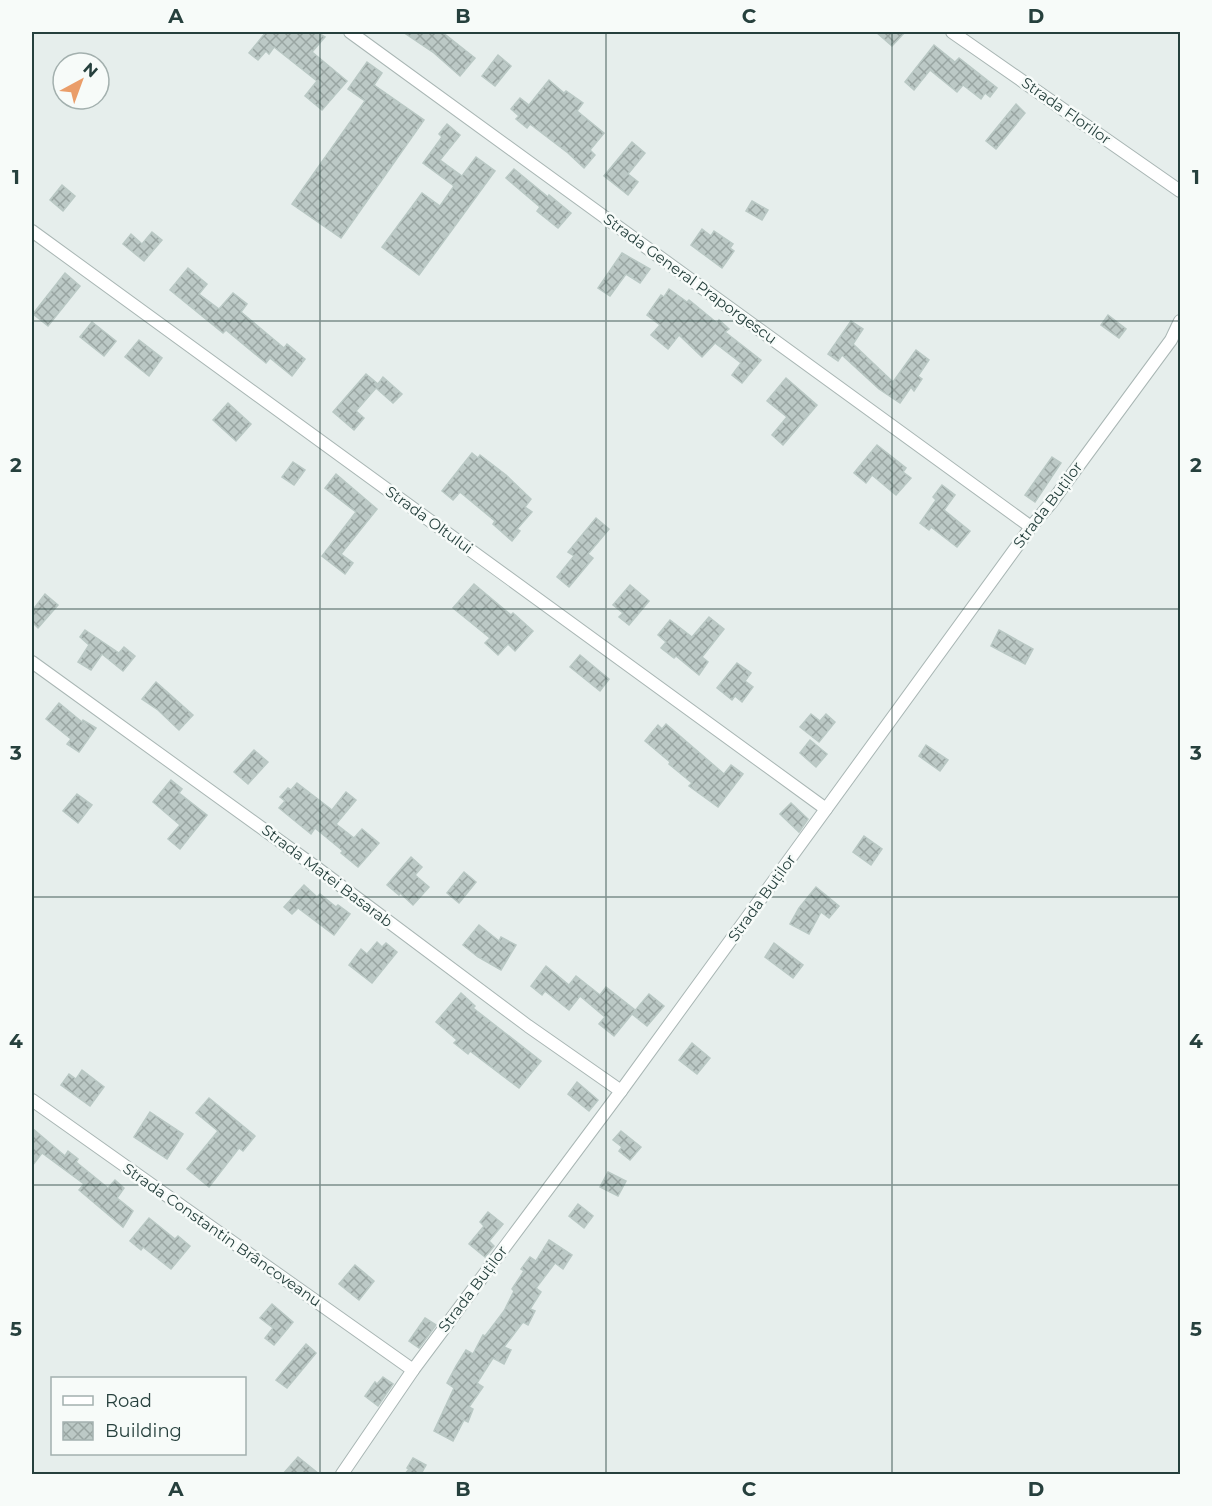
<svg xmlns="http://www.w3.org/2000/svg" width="1212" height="1506" viewBox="0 0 1212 1506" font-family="Montserrat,sans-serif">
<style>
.building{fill:url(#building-cross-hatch);stroke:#b9c8c4;stroke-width:1.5}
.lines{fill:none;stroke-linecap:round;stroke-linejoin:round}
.minor-casing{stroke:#a9b6b4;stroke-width:14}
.minor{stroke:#fff;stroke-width:12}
.grid{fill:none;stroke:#26403d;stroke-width:1.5;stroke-opacity:0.55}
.labels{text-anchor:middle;stroke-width:5;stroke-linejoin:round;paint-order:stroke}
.street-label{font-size:15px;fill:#26403d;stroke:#f7fbf9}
.neatline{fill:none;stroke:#26403d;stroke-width:2}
.grid-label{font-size:20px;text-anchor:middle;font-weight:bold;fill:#26403d}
</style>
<defs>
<pattern id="building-cross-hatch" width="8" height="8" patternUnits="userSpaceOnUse" patternTransform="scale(1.5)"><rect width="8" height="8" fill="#bcc9c6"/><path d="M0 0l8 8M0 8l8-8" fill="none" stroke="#99a5a2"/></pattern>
</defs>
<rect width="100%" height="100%" fill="#e6eeec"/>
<g class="building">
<path d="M266,32H317L325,37L312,52L347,81L322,110L305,96L317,81L274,47L269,54L266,51L258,60L249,53Z"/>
<path d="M403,32H442L475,58L460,76L434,53Z"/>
<path d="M876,32H905L892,46Z"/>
<path d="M934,45L955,62L959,58L997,88L990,97L985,93L981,99L963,85L957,92L930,70L914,90L905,82Z"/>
<path d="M498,55L511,66L495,86L482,76Z"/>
<path d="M367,62L382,73L374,85L424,120L341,238L292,204L365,101L348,89Z"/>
<path d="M549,80L564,93L566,91L583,103L577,111L604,133L590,150L595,155L584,168L568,153L530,124L527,128L516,119L519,116L511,109L520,98L529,105Z"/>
<path d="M1016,104L1025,113L996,149L986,141Z"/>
<path d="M447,124L460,135L440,160L462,176L476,157L495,171L419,275L382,247L422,193L440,206L454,186L423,163L442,137L439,134Z"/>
<path d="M632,142L645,153L628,174L638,182L628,195L604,176Z"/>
<path d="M514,169L548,197L549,195L571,213L558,228L537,211L540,207L506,178Z"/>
<path d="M62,185L75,196L63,211L50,200Z"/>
<path d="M752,201L768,210L762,220L746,211Z"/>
<path d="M702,229L711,236L714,231L733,244L730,248L734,251L722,268L691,245Z"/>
<path d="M152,232L162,240L144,261L123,244L131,234L142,244Z"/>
<path d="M622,253L650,269L640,283L626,274L610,296L598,288Z"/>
<path d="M188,268L207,284L199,294L219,309L233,293L247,304L241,312L284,348L287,344L305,359L292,376L270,358L266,363L226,330L223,333L170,290Z"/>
<path d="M65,273L80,286L48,326L33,314Z"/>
<path d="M669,289L687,302L689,300L717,323L719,320L729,329L725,332L761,360L742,383L732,375L741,363L715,343L702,357L679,335L668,349L651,335L660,325L647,315L661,295L664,297Z"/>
<path d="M1108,315L1126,329L1119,338L1101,325Z"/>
<path d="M851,321L863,329L853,344L893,382L916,350L929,360L918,376L922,379L914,391L911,387L900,403L879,389L842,355L838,361L828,354Z"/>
<path d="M92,322L116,341L104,356L80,337Z"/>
<path d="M139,340L162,358L149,376L125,357Z"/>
<path d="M366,374L378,384L383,377L402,394L393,403L376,388L356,411L364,418L354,430L333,412Z"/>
<path d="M786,378L817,405L783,445L772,435L787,417L767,401Z"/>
<path d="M228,403L251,424L236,441L213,420Z"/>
<path d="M877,445L906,468L903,472L911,478L896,495L872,475L866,483L854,473Z"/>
<path d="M472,453L478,458L480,455L506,475L531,499L525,507L532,512L517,529L520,531L512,541L493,524L495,521L460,492L453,500L442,491Z"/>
<path d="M1052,457L1061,463L1035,502L1025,495Z"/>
<path d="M293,462L305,470L294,485L282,477Z"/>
<path d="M336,474L377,509L341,554L353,563L345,574L322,556L356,512L325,488Z"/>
<path d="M942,485L955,495L944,510L970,531L957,547L931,527L929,530L920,523L936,500L933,497Z"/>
<path d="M596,518L609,529L588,554L593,558L569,587L557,577L574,556L568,552Z"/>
<path d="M474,584L511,615L513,613L533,631L515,651L508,644L498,655L485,643L490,638L453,608Z"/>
<path d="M630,585L649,601L629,625L619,617L623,613L613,605Z"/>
<path d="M45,594L58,605L38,628L32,622V611Z"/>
<path d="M709,617L724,629L702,657L708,662L699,675L676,656L674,658L661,648L666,642L658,635L670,620L692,637Z"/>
<path d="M85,630L119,653L124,647L135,656L123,671L102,654L91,670L78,662L89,645L80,637Z"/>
<path d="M999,630L1033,649L1025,664L991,646Z"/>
<path d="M580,655L609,679L600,691L570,667Z"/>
<path d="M737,663L751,673L745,681L753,687L742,702L735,696L732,700L717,688Z"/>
<path d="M156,682L193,715L179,730L158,710L142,699Z"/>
<path d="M59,703L82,722L83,720L96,728L79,752L67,744L71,739L46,719Z"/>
<path d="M811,714L820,721L826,714L835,722L819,742L800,727Z"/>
<path d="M666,724L724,774L731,765L743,774L718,807L689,786L692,783L669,764L670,762L645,741L658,725L662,729Z"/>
<path d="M810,740L827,754L816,767L800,753Z"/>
<path d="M926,745L948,760L940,771L919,756Z"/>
<path d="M254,750L268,762L248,784L234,772Z"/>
<path d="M171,780L182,789L179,793L207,815L180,849L168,839L180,825L153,802Z"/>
<path d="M297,783L332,810L346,792L356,800L336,824L354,838L362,829L379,843L358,867L341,853L343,851L315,828L311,834L279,808L285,801L280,797L288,788L291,790Z"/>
<path d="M77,794L92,805L78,823L63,811Z"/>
<path d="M791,803L808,819L799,832L780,814Z"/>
<path d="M864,836L882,849L871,865L853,852Z"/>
<path d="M411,857L422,867L415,875L429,887L413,905L400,893L399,895L387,885Z"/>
<path d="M464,872L476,882L459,903L447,893Z"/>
<path d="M304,885L317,897L320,894L336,907L338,905L350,914L334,935L298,908L292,914L284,907Z"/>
<path d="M816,887L839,906L829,918L821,912L809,934L790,924L799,908Z"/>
<path d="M479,925L499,941L501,937L516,945L501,970L478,957L463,945Z"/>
<path d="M377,942L382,947L386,943L397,952L372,983L349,965L361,949L367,954Z"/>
<path d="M774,943L803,965L793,978L765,957Z"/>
<path d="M546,966L569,985L576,976L600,995L606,987L635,1010L633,1013L649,994L664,1006L647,1026L632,1014L614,1036L599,1024L605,1017L580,996L569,1010L545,991L542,995L531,986Z"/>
<path d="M461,993L475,1006L473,1008L541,1061L519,1088L470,1051L468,1054L454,1043L457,1040L436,1022Z"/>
<path d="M692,1043L710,1058L697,1074L679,1060Z"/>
<path d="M82,1070L104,1087L90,1106L61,1085L69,1074L76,1079Z"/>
<path d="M577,1082L598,1100L589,1111L568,1094Z"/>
<path d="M209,1098L255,1136L243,1151L239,1148L209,1187L187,1169L218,1131L196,1113Z"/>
<path d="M150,1112L183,1134L167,1159L134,1137Z"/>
<path d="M32,1128L65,1156L68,1151L78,1159L76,1162L108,1188L115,1180L124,1188L117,1198L133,1211L123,1227L79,1190L84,1184L42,1153L32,1166Z"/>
<path d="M621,1131L641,1147L630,1160L619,1151L622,1147L613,1140Z"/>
<path d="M608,1172L626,1181L618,1196L600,1187Z"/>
<path d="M578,1204L593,1216L584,1228L569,1216Z"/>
<path d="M488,1212L503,1224L489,1241L494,1246L485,1257L469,1244L484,1226L480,1222Z"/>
<path d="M149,1218L175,1239L178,1236L190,1246L171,1269L143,1247L141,1250L130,1241Z"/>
<path d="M549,1240L572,1255L563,1269L555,1263L536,1288L541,1292L530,1309L535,1311L528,1325L523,1322L504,1347L511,1350L504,1364L493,1358L477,1383L483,1387L469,1407L473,1409L468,1422L464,1420L453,1441L434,1431L454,1388L447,1383L456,1366L466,1350L473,1354L483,1335L485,1336L504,1311L514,1291L512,1289L524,1271L521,1269L530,1257L536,1261Z"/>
<path d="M355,1265L374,1281L359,1300L339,1284Z"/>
<path d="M272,1304L293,1322L274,1345L265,1338L273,1328L260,1318Z"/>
<path d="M425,1318L436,1325L419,1348L409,1341Z"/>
<path d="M306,1344L316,1353L287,1388L276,1380Z"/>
<path d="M383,1377L393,1384L378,1406L365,1396L375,1382L377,1384Z"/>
<path d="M298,1457L319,1474H283Z"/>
<path d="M413,1458L426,1465L421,1474H405L409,1469L407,1468Z"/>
</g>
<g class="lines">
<g class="minor-casing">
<g id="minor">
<path d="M350,32L1031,527"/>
<path d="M952,32L1180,191"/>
<path d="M32,231L826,809"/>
<path d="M32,662L317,868L528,1026L621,1091"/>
<path d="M32,1100L413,1370"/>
<path d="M342,1474L413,1370L621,1091L1031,527L1051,503L1171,340L1180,321"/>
</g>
</g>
<use href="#minor" class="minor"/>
</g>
<path class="grid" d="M320,32V1474M606,32V1474M892,32V1474M32,321H1180M32,609H1180M32,897H1180M32,1185H1180"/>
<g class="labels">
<g class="street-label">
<text transform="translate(1066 111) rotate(35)" y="5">Strada Florilor</text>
<text transform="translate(690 279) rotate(36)" y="5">Strada General Praporgescu</text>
<text transform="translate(1048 505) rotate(-53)" y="5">Strada Buților</text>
<text transform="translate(429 520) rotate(36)" y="5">Strada Oltului</text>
<text transform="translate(327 876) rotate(37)" y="5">Strada Matei Basarab</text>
<text transform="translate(762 898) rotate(-54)" y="5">Strada Buților</text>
<text transform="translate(222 1235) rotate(35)" y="5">Strada Constantin Brâncoveanu</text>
<text transform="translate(473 1289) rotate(-53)" y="5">Strada Buților</text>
</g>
</g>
<rect width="1212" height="1506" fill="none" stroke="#f7fbf9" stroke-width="66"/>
<rect x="51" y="1377" width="195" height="78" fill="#f7fbf9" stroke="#a3b0ae" stroke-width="1.5"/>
<rect x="63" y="1396" width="30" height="9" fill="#ffffff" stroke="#a3b0ae" stroke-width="1.5"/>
<text x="105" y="1407" font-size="18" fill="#26403d">Road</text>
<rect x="63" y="1422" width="30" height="18" fill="url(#building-cross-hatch)" stroke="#a3b0ae" stroke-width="1.5"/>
<text x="105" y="1437" font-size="18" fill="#26403d">Building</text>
<g transform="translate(81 81) rotate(41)"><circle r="28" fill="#f7fbf9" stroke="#a3b0ae" stroke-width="1.5"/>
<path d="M0-4.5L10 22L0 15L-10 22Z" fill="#ea9d69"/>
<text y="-9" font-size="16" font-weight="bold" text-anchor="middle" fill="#26403d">N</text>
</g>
<rect x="33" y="33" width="1146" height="1440" class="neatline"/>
<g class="grid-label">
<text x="176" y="23">A</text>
<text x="463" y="23">B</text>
<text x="749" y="23">C</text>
<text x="1036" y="23">D</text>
<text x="16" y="184">1</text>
<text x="1196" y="184">1</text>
<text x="16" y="472">2</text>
<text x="1196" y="472">2</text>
<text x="16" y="760">3</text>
<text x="1196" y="760">3</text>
<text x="16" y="1048">4</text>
<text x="1196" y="1048">4</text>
<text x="16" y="1336">5</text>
<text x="1196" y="1336">5</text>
<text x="176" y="1496">A</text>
<text x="463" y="1496">B</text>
<text x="749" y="1496">C</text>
<text x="1036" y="1496">D</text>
</g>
</svg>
